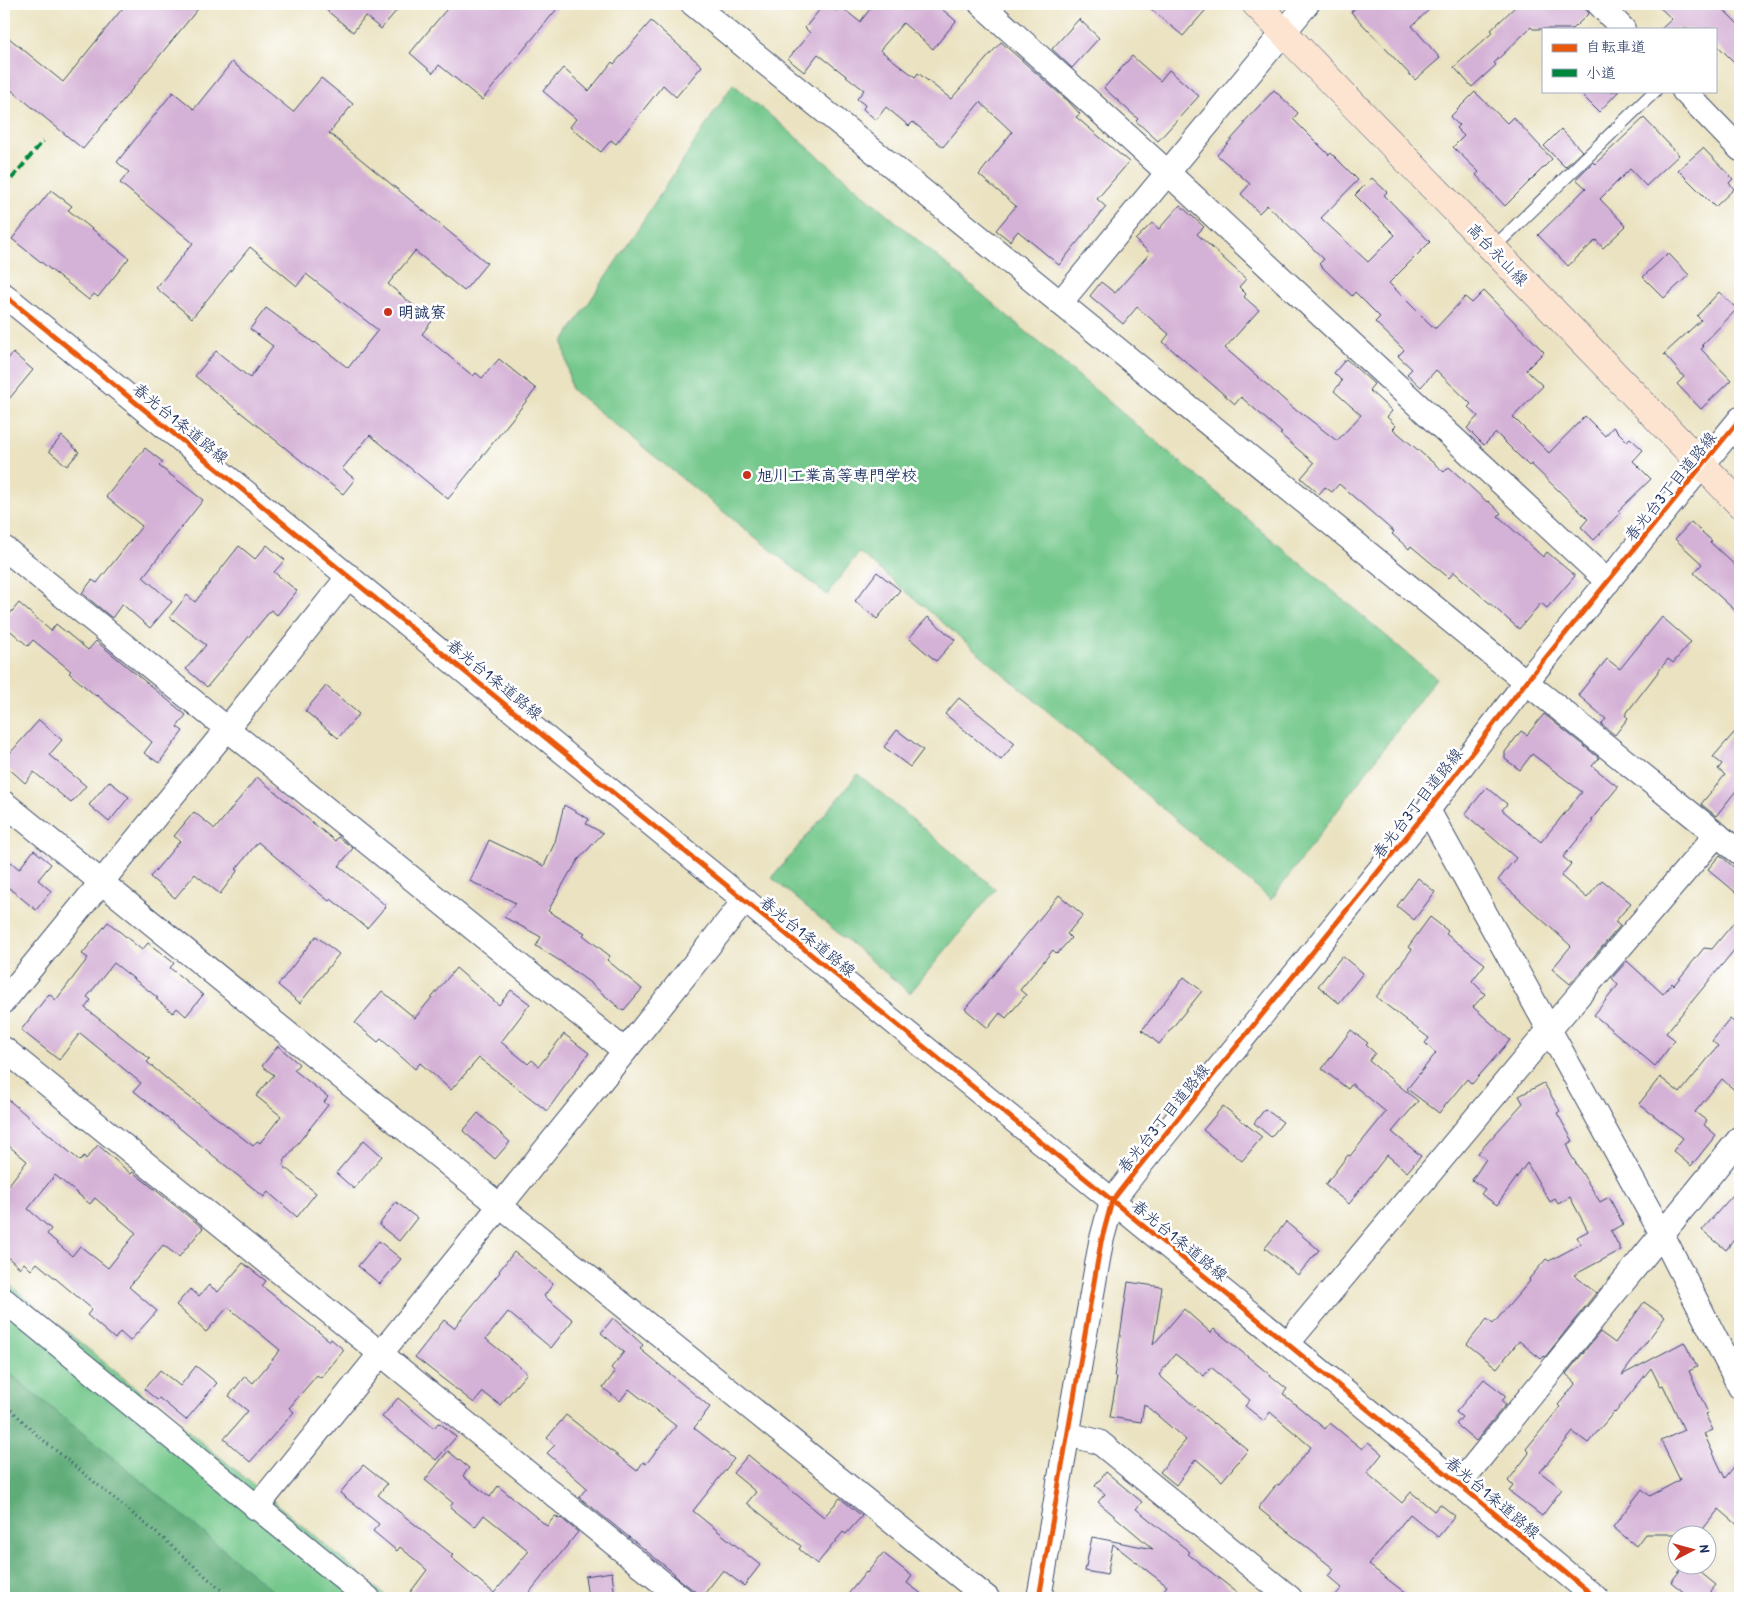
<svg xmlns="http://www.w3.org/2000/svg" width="1744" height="1602" viewBox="0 0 1744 1602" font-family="'Patrick Hand','Klee One',sans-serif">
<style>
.green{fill:#74c88c;stroke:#487c75}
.forest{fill:#5fac78;stroke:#3d6e6b}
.building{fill:#d4b1d6;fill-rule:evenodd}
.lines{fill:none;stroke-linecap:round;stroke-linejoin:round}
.lane-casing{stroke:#3a4a6d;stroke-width:14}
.street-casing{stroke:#3a4a6d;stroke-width:26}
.secondary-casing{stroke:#3a4a6d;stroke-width:29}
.path{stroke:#3a4a6d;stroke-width:3;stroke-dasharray:1 4;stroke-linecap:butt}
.lane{stroke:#fff;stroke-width:12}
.street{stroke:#fff;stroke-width:24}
.secondary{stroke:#fde4d0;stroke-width:28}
.quiet{stroke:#00873e;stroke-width:4;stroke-dasharray:8 4;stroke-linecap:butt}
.cycleway-casing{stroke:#fff;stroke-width:8}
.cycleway{stroke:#e8590c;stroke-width:5}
.poi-dot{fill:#c8321e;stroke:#fff;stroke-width:2}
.labels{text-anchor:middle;stroke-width:5;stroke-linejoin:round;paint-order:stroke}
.street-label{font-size:16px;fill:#1b2f5e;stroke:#fff}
.poi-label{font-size:16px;font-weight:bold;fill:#1b2f5e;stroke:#fff;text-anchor:start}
</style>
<rect width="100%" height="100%" fill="#fff"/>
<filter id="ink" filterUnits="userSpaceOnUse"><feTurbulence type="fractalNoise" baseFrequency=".02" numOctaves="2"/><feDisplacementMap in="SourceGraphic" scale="10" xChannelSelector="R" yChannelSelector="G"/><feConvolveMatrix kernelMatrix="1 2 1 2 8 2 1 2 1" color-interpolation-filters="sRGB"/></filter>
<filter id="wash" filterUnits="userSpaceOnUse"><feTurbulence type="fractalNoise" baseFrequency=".0096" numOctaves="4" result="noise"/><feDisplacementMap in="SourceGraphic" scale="20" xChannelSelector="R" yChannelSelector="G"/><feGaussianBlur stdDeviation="1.12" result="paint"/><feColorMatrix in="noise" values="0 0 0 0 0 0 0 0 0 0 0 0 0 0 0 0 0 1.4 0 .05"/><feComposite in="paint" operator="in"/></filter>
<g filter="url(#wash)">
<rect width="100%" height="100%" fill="#eae2c0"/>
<g class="green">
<path d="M733,84L1436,678L1271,900L859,552L827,595L571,389L563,342Z"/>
<path d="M858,774L996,889L910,993L772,878Z"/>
<path d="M4,1280L266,1495L388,1598H4Z"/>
</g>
<path class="forest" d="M4,1369L168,1503L281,1598H4Z"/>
<g id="blocks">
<g class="building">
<path d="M126,4H202L83,149L4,84V34L63,82Z"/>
<path d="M319,4H402L381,29L365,16L353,32Z"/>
<path d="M451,4H561L482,100L439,65L433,73L410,53Z"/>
<path d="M824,4H827L836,11L840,6L860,22L874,4H936L956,21L933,49L903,23L880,50L915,77L918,73L951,99L1001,42L1069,102L1080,114L1076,117L1129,162L1097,199L1106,207L1059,265L1018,231L1010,241L996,230L1016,206L979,175L1012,132L980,102L943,147L913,122L909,126L886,107L876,120L863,109L865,105L857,99L864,90L818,54L804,72L788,59L810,33L805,28Z"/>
<path d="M1145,4H1211L1183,36Z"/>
<path d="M1360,4H1435L1412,26L1440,58L1415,80L1351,12Z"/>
<path d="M1518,4H1580L1589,13L1573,29H1533L1531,27L1494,63L1496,65L1472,87L1454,67L1493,32L1491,30Z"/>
<path d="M1656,4H1718L1740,26V68L1715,43V29H1661L1672,19Z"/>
<path d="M1079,19L1099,38L1072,68L1052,49Z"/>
<path d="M651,21L702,66L676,97L663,85L616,144L611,140L601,152L570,127L576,119L543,91L563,68L589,91L612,62L614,64Z"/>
<path d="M1132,56L1160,81L1169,70L1199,96L1158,141L1136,121L1138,119L1104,88Z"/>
<path d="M232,62L293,112L321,78L353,104L329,133L487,263L464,291L415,251L388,284L432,321L422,334L473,376L476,373L482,378L499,359L536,389L448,499L370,435L342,469L355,479L343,494L195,376L216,351L250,378L273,346L250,329L266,308L314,343L315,342L348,368L378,330L306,274L297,286L250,247L192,318L156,288L193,243L120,183L129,172L117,162L173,92L194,109Z"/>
<path d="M1274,90L1298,113L1293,119L1329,155L1331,153L1358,180L1321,218L1368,262L1395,235L1355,195L1372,178L1387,192L1384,195L1430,242L1389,283L1434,328H1436L1465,297L1472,303L1484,291L1544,352L1526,370L1543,386L1513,417L1549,453L1585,416L1605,436L1613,427L1627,441L1630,438L1643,450L1633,461L1651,479L1618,511L1620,513L1594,540L1581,527L1588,519L1531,464L1529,466L1496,433L1484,445L1467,428L1478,416L1468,407L1471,404L1436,370L1421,387L1407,374L1412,369L1398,356L1404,350L1375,322L1380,317L1355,292L1352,296L1319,264L1324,259L1267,205L1259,213L1241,194L1250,184L1217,155L1245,124L1244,122Z"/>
<path d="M1578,91H1619L1599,112Z"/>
<path d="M1475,92L1507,123L1513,117L1552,159L1505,206L1476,175L1479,172L1453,147L1464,136L1456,128L1459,125L1450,117Z"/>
<path d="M1644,118L1679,155L1646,186L1630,169L1600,199L1626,226L1603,248L1596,240L1568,266L1538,235L1586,188L1576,179L1593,162L1595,164Z"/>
<path d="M1561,129L1582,151L1565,167L1544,146Z"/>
<path d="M1703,148L1733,179L1729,183L1734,189L1715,207L1678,170Z"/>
<path d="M51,190L72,206L68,210L129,258L98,297L94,294L89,300L12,239Z"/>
<path d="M1180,205L1204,227L1197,234L1246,279L1239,287L1246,294L1244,297L1259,310L1225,348L1298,412L1299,411L1337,441L1361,415L1334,391L1342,381L1334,373L1346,359L1374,384L1369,390L1392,411L1387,417L1396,426L1393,429L1444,472L1449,467L1487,502L1488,501L1501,513L1498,516L1543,557L1547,552L1575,576L1547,608L1541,603L1519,629L1454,572L1449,578L1411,546L1409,549L1392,534L1394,532L1339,484L1332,492L1325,487L1319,494L1301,478L1314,463L1280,434L1282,433L1241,397L1235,404L1163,342L1169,334L1137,307L1123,324L1090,296L1101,282L1115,293L1150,253L1135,240L1152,223L1159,229Z"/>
<path d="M1668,253L1689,275L1664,298L1643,277Z"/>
<path d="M1719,292L1737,309L1702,345L1704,347L1701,349L1731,380L1701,409L1677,384L1684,377L1664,354L1701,320L1697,316Z"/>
<path d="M13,353L33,370L4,405V363Z"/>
<path d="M62,436L79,452L67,466L49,451Z"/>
<path d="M145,448L163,462L159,466L203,500L143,577L172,602L150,628L122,604L112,618L82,593L92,580L97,583L142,526L106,497Z"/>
<path d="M1691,522L1712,541L1710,542L1740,570V615L1694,573L1702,564L1675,539Z"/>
<path d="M267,545L285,560L274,572L297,591L277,615L271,610L207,687L186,669L206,645L170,617L187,595L195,602L239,546L255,559Z"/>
<path d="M877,572L900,590L877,619L855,601Z"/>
<path d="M19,603L51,631L56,624L88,650L96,641L186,715L177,727L183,731L159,763L144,753L152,742L97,695L96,696L69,673L71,671L33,640L28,646L4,625V621Z"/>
<path d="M928,617L955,640L936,661L909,638Z"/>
<path d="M1662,617L1691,642L1673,663L1668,659L1625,715L1628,718L1615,735L1601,724L1606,719L1578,695L1607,659L1620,669Z"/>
<path d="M326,686L359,714L338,738L305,711Z"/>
<path d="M959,698L1015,743L1001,760L945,714Z"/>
<path d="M1544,714L1599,758L1592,766L1618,787L1591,820L1593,821L1563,857L1571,864L1561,876L1587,898L1602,880L1631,903L1615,922L1620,926L1570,984L1552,969L1571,946L1498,880L1516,858L1465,814L1487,787L1507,804L1502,810L1541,842L1582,792L1532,754L1520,770L1505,759V752L1521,731L1527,735Z"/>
<path d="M39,720L62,740L49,755L86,786L71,803L34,772L25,783L4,764V760Z"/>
<path d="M1740,726V788L1739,787L1716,816L1701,804L1725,775L1718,769L1722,764L1713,757Z"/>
<path d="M897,730L923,750L910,767L884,747Z"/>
<path d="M257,777L335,841L338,837L353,848L339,866L386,906L367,928L331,899L329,901L297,875L258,842L236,869L238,870L220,894L195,874L175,898L150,877L180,841L174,836L194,812L215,829Z"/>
<path d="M109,781L129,797L109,822L89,805Z"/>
<path d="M564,805L589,819L586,824L603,833L578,860L571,872H570L548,911L585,933L583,935L610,956L607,960L642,989L623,1011L589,982L560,961L536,946L541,937L504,917L516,903L470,881L489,840L544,866L555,842Z"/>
<path d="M34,850L51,864L38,880L51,891L36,910L4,884V856L19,869Z"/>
<path d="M1720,855L1740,873V896L1708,869Z"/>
<path d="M1418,878L1435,892L1414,920L1397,906Z"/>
<path d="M1059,895L1083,915L1067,934L1071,938L1057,954L1053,950L1020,990L1026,995L1006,1018L1000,1013L988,1028L965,1009Z"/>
<path d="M1740,915V943L1666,1033L1675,1040L1655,1066L1594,1015L1618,985L1612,978L1627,961L1663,994L1672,983L1674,985L1704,948L1712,949Z"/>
<path d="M1430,917L1448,931L1446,934L1485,964L1472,981L1485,994L1473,1007L1510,1040L1472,1084L1467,1079L1439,1113L1407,1089L1436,1053L1425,1043L1429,1038L1376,997L1412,949L1408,947Z"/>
<path d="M108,922L142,950L148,943L174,963L170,968L203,995L186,1016L177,1008L173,1013L156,999L158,998L114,963L87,997L91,1000L85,1008L150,1059L147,1062L174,1085L253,1146L257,1141L260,1143L281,1116L256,1096L274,1075L262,1066L278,1046L299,1064L294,1070L328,1097L324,1102L328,1105L284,1161L285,1163L283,1166L316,1193L297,1217L268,1192L264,1197L134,1091L141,1083L80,1033L59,1060L21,1030L49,994L56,1000L88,958L82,954Z"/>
<path d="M316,936L339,954L300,1003L278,985Z"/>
<path d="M1342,956L1363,973L1339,1003L1318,986Z"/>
<path d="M456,968L499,1005L511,990L530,1004L501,1042L528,1064L532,1060L539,1066L564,1034L589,1053L547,1111L479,1058L451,1090L420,1063L415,1069L381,1039L378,1042L355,1023L382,991L415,1018Z"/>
<path d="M1184,977L1202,991L1159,1044L1142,1030Z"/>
<path d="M1730,1019L1740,1027V1095L1722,1079L1695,1112L1707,1121L1704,1125L1716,1135L1691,1166L1673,1151L1683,1138L1639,1104L1660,1077L1680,1093L1718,1046L1712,1041Z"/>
<path d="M1351,1030L1368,1043L1366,1045L1375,1053L1369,1061L1418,1101L1392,1132L1421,1156L1407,1172L1387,1155L1349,1204L1325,1185L1348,1155L1350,1156L1386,1112L1352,1084L1348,1089L1322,1069Z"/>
<path d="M1544,1083L1560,1111L1557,1113L1573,1141L1567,1144L1570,1151L1569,1152L1600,1202L1609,1197L1623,1224L1611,1231L1621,1250L1574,1275L1596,1293L1545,1357L1544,1356L1541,1359L1519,1341L1497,1368L1467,1344L1487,1319L1493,1324L1530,1281L1529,1279L1546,1259L1549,1261L1581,1244L1577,1237L1588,1231L1570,1197L1558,1204L1555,1199L1550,1202L1527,1163L1497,1205L1481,1194L1485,1189L1472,1180L1486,1159L1478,1153L1523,1103L1519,1096Z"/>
<path d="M4,1096L80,1161L84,1156L86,1159L98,1145L131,1174L133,1172L203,1228L179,1257L163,1245L129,1287L157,1311L130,1341L120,1332L115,1339L87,1315L92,1309L37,1263L31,1270L24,1263L20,1268L4,1254V1191L27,1161L4,1142ZM55,1175L90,1204L95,1198L136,1233L108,1268L80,1246L72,1256L47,1234L51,1229L28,1209Z"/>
<path d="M1223,1106L1262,1137L1242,1161L1203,1130Z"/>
<path d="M1265,1109L1283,1122L1271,1137L1254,1123Z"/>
<path d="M478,1113L510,1142L495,1159L463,1131Z"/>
<path d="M364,1140L382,1156L354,1189L336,1173Z"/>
<path d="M1740,1187V1232L1726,1250L1702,1230Z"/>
<path d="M396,1202L417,1218L399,1241L379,1225Z"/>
<path d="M1286,1222L1319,1250L1298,1275L1265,1248Z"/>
<path d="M379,1241L401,1259L380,1284L358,1266Z"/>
<path d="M514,1252L553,1284L544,1296L573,1320L551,1348L508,1312L486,1339L527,1373L500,1405L483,1392L474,1403L415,1357L444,1320L454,1328L500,1272L499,1271Z"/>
<path d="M243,1263L266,1281L262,1286L330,1341L331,1339L344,1350L321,1378L317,1375L289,1408L294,1412L250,1462L224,1439L248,1411L229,1396L245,1376L253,1383L280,1350L228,1307L206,1332L176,1305L190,1289L199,1296L209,1285L218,1292Z"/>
<path d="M1128,1282L1162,1287L1153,1345L1184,1309L1211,1333L1214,1329L1287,1389L1283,1394L1325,1429L1330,1423L1362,1449L1368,1442L1382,1454L1367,1473L1402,1503L1411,1492L1434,1511L1440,1504L1455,1516L1438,1537L1410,1514L1369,1565L1412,1598H1333L1342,1588L1328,1576L1334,1569L1258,1508L1277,1484L1279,1485L1311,1447L1270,1412L1264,1421L1245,1406L1250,1400L1211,1367L1204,1376L1175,1354L1159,1375L1214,1424L1215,1423L1248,1450L1222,1481L1196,1459L1176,1485L1160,1472L1186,1440L1144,1404L1141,1422L1110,1417L1117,1377H1114Z"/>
<path d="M1644,1302L1665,1317L1622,1375L1684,1342L1697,1367L1689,1371L1708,1413L1705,1414L1713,1430L1704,1434L1725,1478L1740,1459V1527L1719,1509L1699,1534H1645L1636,1546L1613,1527L1642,1489L1650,1496L1680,1480L1661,1441L1684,1430L1663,1385L1660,1386L1651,1368L1615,1413L1614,1412L1588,1443L1573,1432L1540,1472L1562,1489L1542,1516L1509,1491L1513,1486L1508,1481L1529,1453L1526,1449L1560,1407L1558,1405L1576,1383L1566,1374L1600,1332L1615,1343Z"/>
<path d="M613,1318L643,1345L640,1349L710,1407L694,1428L734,1459L693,1511L760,1565L744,1586L723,1570L702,1597L674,1575L675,1574L579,1497L587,1488L547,1453L555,1445L547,1438L566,1415L637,1471L643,1462L646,1464L676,1426L629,1389L620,1401L603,1388L615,1372L611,1368L624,1352L601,1333Z"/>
<path d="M196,1366L217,1383L186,1420L159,1398L157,1400L144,1389L160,1370L180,1386Z"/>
<path d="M1484,1379L1506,1396L1502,1401L1506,1404L1476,1441L1456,1424L1462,1417L1456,1412Z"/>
<path d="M398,1398L434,1428L438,1423L441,1424L456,1437L436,1460L382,1417Z"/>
<path d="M448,1451L469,1468L463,1476L490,1497L498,1486L547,1526L555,1516L560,1519L561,1518L578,1532L525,1598H406L427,1570L400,1547L397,1551L373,1531L379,1524L340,1493L363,1465L387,1484L378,1495L453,1555L451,1557L494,1593L529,1551L484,1515L475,1527L450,1507L453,1503L425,1480Z"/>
<path d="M748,1455L824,1517L840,1498L862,1516L846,1534L843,1532L817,1564L799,1549L801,1546L747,1503L756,1492L733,1473Z"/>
<path d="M1106,1472L1142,1502L1136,1509L1190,1552L1188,1554L1244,1598H1174L1164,1590L1167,1586L1113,1544L1107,1575L1085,1571L1092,1537L1153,1549L1098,1502L1105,1494L1095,1486Z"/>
<path d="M883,1553L912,1576L907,1583L927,1598H845L866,1572L867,1573Z"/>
<path d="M1685,1564H1690L1716,1585L1705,1598H1691L1671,1582Z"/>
<path d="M612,1572L615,1598H588L585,1576Z"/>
</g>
</g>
</g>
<g filter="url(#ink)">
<use href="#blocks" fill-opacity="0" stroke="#3a4a6d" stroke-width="1"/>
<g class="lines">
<g class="lane-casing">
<path id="lane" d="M1493,248L1655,91"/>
</g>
<g class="street-casing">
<g id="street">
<path d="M693,4L1526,682L1740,853"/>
<path d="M981,4L1167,172L1608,582"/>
<path d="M1599,4L1623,29"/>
<path d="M1684,91L1740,149"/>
<path d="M4,295L1459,1484L1596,1598"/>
<path d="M1060,303L1307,4"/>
<path d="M4,548L625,1051"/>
<path d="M4,803L500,1206L987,1598"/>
<path d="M1428,810L1662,1234L1740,1387"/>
<path d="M4,1001L227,729L349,576"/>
<path d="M4,1049L380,1353L681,1598"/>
<path d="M4,1300L368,1598"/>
<path d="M1287,1344L1550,1029L1717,834"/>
<path d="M1067,1434L1099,1442L1290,1598"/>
<path d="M1459,1484L1740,1138"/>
<path d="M256,1508L625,1051L745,900"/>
<path d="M1039,1598L1101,1242L1112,1201L1137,1169L1428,810L1526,682L1740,419"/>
</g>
</g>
<g class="secondary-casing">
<path id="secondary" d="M1256,4L1740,504"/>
</g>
<path class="path" d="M4,1403L37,1435L165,1540L230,1598"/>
<use href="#lane" class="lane"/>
<use href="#street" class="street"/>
<use href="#secondary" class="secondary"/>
<path class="quiet" d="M4,188L43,141"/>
<g class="cycleway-casing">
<g id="cycleway">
<path d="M4,295L1459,1484L1596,1598"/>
<path d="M1039,1598L1101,1242L1112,1201L1137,1169L1428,810L1526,682L1740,419"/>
</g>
</g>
<use href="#cycleway" class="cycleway"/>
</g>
</g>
<g class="poi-dot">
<circle cx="388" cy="312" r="5"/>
<circle cx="747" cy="475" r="5"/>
</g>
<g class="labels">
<g class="street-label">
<text transform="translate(1498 254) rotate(46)" y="6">高台永山線</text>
<text transform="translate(181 423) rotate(39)" y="6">春光台1条道路線</text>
<text transform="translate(1670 486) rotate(-51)" y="6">春光台3丁目道路線</text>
<text transform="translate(495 679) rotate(39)" y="6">春光台1条道路線</text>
<text transform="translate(1417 803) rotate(-52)" y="6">春光台3丁目道路線</text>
<text transform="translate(808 936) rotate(39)" y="6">春光台1条道路線</text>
<text transform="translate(1163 1118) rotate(-51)" y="6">春光台3丁目道路線</text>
<text transform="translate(1180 1240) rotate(39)" y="6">春光台1条道路線</text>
<text transform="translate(1493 1497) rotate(40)" y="6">春光台1条道路線</text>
</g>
<g class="poi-label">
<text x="398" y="318">明誠寮</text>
<text x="757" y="481">旭川工業高等専門学校</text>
</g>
</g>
<rect width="1744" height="1602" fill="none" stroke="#fff" stroke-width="20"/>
<rect x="1542" y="28" width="175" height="65" fill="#ffffff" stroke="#a4acbf"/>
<rect x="1552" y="44" width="25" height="8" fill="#e8590c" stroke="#a4acbf"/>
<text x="1586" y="52" font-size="15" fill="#1b2f5e">自転車道</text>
<rect x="1552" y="69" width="25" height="8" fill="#00873e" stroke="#a4acbf"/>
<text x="1586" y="78" font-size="15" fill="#1b2f5e">小道</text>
<g transform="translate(1692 1550) rotate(84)"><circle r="24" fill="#ffffff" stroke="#a4acbf"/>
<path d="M0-4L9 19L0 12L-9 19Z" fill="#c8321e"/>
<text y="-8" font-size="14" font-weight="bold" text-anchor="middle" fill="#1b2f5e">N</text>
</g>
</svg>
